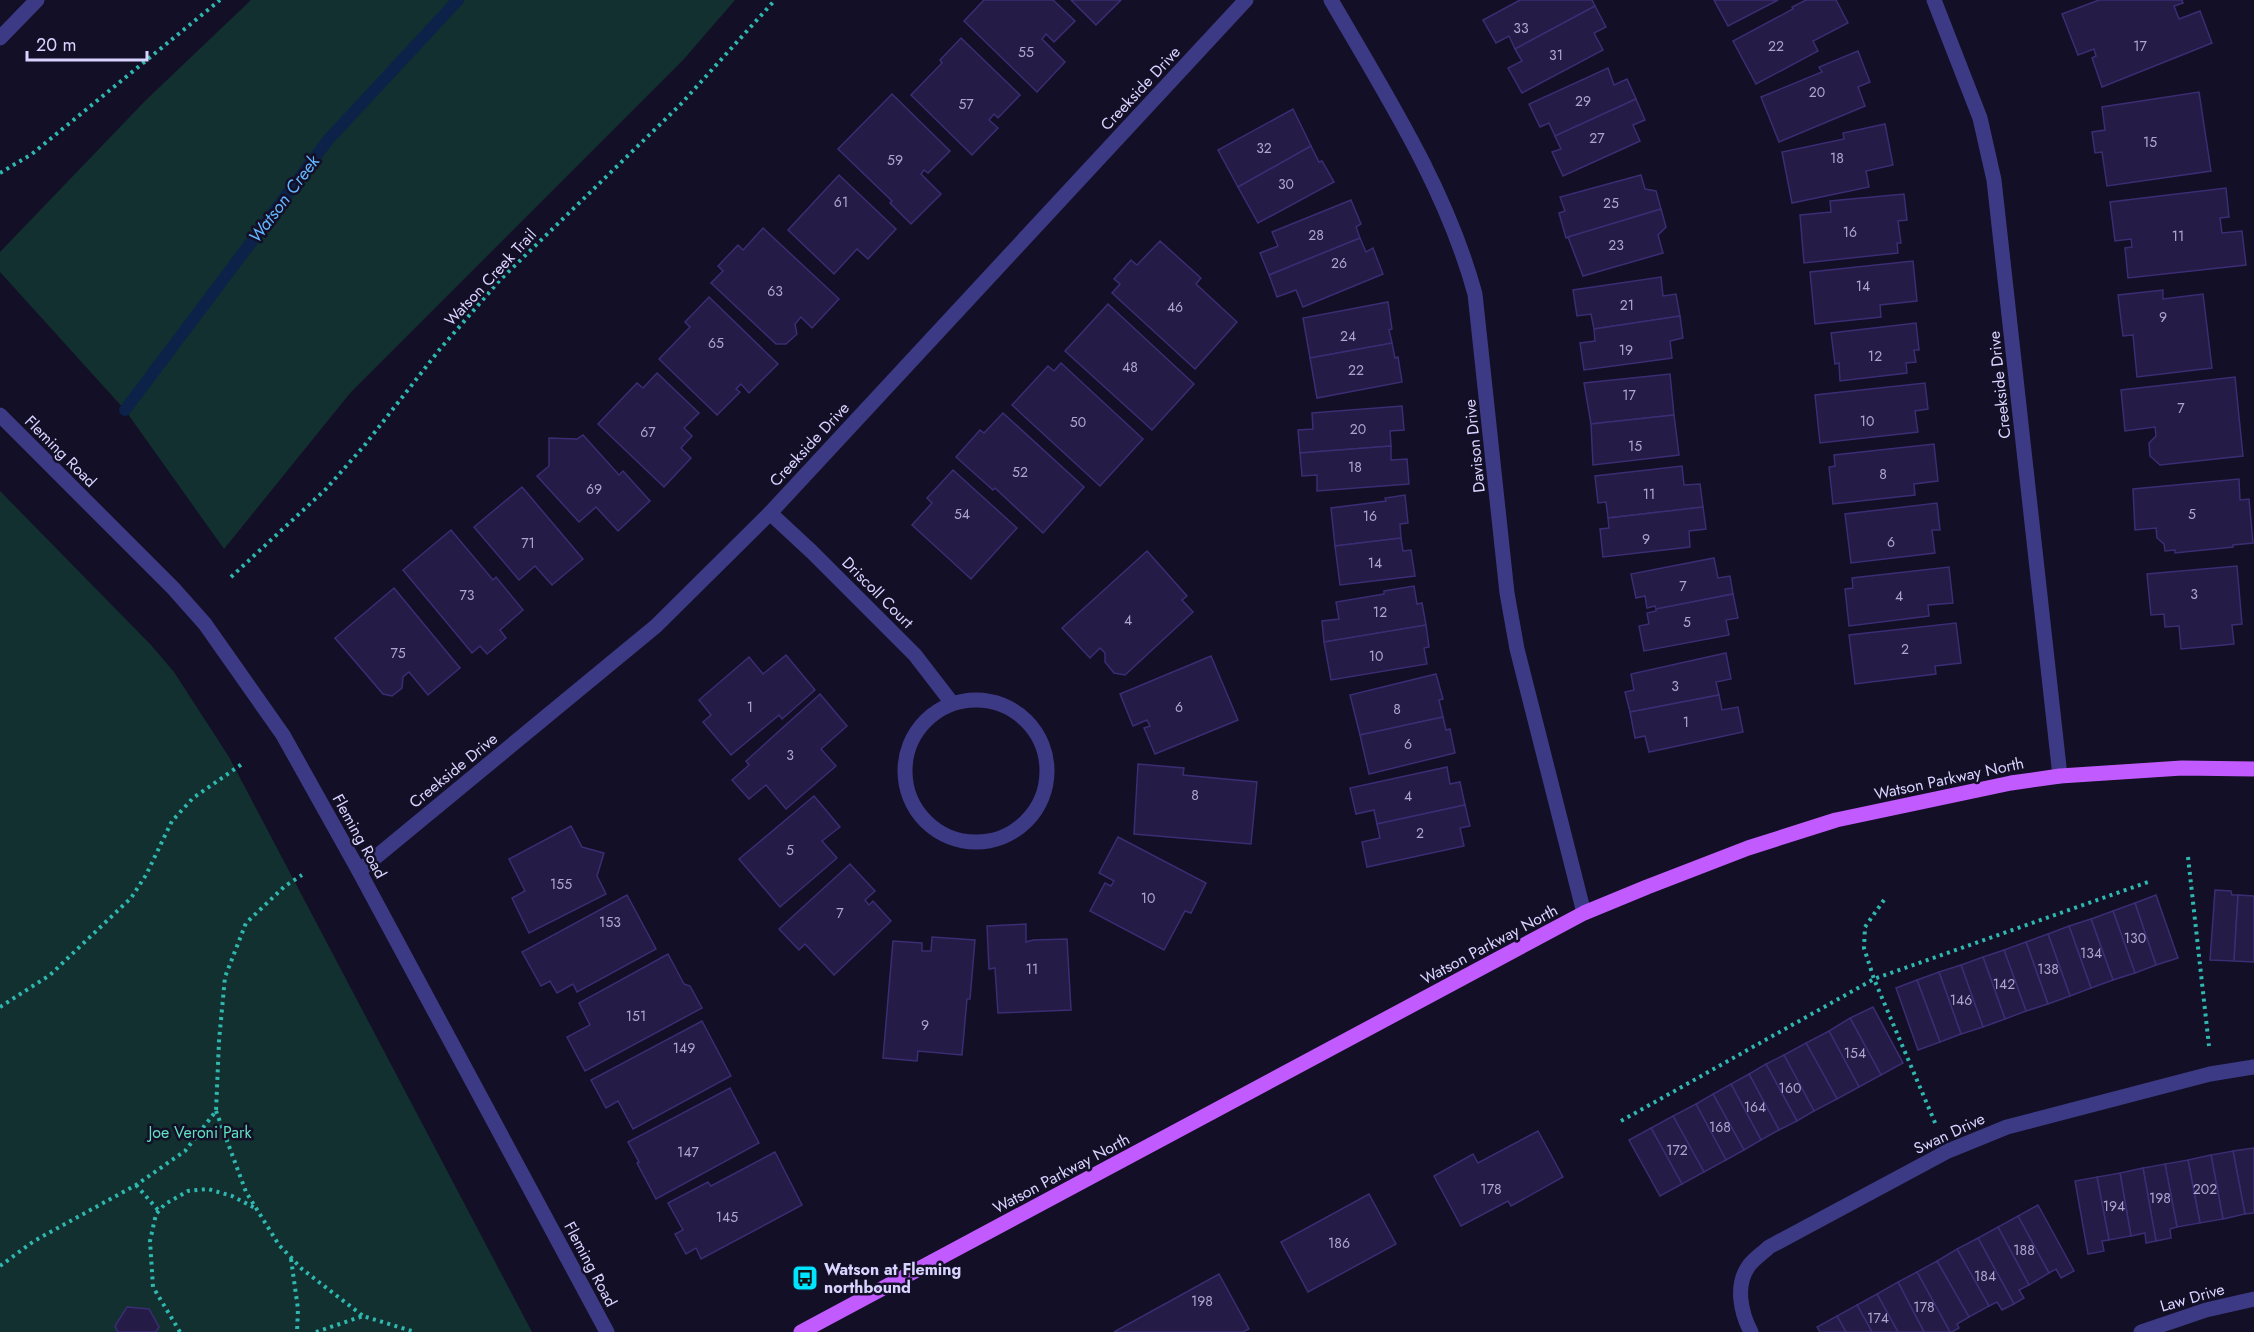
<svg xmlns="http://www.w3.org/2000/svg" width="2254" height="1332" viewBox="0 0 2254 1332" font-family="Jost,sans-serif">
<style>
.green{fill:#12302f}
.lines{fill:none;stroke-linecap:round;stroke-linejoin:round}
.stream{stroke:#0c2248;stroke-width:12}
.building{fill:#241b47;stroke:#3b2d73;stroke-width:1.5}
.path{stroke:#2fb8b0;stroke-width:4;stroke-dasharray:3 4.5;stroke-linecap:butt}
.minor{stroke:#3d3a85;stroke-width:15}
.major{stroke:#c25bff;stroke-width:15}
.labels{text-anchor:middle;stroke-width:5;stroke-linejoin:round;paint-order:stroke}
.number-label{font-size:14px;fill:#aca6d1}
.street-label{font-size:16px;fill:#d9d4ff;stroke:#130f26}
.park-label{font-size:16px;fill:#5fe0c0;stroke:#130f26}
.poi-label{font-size:16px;font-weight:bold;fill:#d9d4ff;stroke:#130f26;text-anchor:start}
.water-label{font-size:18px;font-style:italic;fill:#62b6ff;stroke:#130f26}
</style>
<rect width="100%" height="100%" fill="#130f26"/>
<g class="green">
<path d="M251,0H735L684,59L351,392L224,549L125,410L0,272V252L145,101Z"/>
<path d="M0,491L151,645L174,672L229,757L532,1332H0Z"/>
</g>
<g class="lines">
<path class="stream" d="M125,410L328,140L458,0"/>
</g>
<g class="building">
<path d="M984,0H1053L1075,21L1054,42L1046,34L1042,39L1065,62L1037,92L964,21Z"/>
<path d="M1071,0H1121L1096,25Z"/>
<path d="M1520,0H1592L1595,6L1515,49L1509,36L1496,43L1483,20Z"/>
<path d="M1714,0H1778L1728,26Z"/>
<path d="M1806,0H1836L1848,23L1813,41L1818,51L1756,84L1733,41L1793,9L1792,7Z"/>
<path d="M2099,0H2182L2183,3L2174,6L2179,19L2200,11L2212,43L2102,87L2092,58L2096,56L2094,49L2078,55L2062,14Z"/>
<path d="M1595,6L1606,27L1594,33L1603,50L1522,93L1508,68L1522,61L1515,49Z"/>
<path d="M961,38L1020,95L998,118L994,114L989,120L998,128L972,155L911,95L942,63L940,60Z"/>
<path d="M1858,51L1870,82L1858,87L1865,106L1779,142L1761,97L1822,72L1819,67Z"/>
<path d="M1608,68L1614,85L1627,79L1636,99L1555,136L1549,123L1540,127L1529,104Z"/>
<path d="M2199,92L2211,171L2107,186L2102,152L2095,153L2092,132L2105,130L2102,107Z"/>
<path d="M892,94L950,151L928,173L924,170L921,174L941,194L911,224L890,203L892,201L838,149Z"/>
<path d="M1636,99L1645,120L1633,125L1640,141L1563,176L1552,152L1561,149L1555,136Z"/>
<path d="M1293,109L1311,146L1238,187L1218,150Z"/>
<path d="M1885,124L1893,165L1866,171L1869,187L1792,203L1782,152L1844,139L1843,133Z"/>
<path d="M1311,146L1319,162L1322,161L1334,182L1258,223L1238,187Z"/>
<path d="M839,175L896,229L868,259L857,249L834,274L788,230Z"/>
<path d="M1641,175L1645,189L1656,191L1661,209L1566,238L1559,213L1565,211L1560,197Z"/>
<path d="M2226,188L2229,217L2220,218L2222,233L2242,231L2246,265L2128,278L2125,248L2132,247L2131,239L2115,241L2110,202Z"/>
<path d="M1904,194L1907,220L1898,221L1901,243H1897L1898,253L1804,263L1800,215L1831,212L1830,201Z"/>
<path d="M1351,200L1361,224L1356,227L1360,238L1269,275L1260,253L1278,246L1272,232Z"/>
<path d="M1661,209L1666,227L1658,235L1663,253L1583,276L1568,237Z"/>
<path d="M763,228L839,299L812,328L801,317L795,324L797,334L786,344H776L711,283L723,271L718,266L738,245L743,250Z"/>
<path d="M1360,238L1366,252L1373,248L1383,274L1303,307L1296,290L1277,297L1269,275Z"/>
<path d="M1160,241L1201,278L1196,284L1237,322L1195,369L1112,293L1120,284L1114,279L1131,260L1137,265Z"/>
<path d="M1913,261L1917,301L1880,305L1881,317L1815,324L1810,272Z"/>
<path d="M1661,277L1663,296L1676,294L1680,316L1594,329L1591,314L1577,316L1573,290Z"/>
<path d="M2163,290V299L2203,294L2212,368L2137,377L2133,335L2123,336L2118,295Z"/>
<path d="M709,297L778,364L749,393L741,384L736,389L740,392L717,415L659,359L690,327L685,322Z"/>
<path d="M1388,302L1392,329L1389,330L1392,343L1310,358L1303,318Z"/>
<path d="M1108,304L1194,384L1152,430L1065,351Z"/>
<path d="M1680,316L1683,338L1670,341L1672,358L1584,370L1580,343L1595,341L1594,329Z"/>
<path d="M1916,323L1919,350H1914L1916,362L1906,363L1907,373L1840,381L1839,363L1835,364L1831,333Z"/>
<path d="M1392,343L1395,358L1398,357L1402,382L1317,398L1310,358Z"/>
<path d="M1061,363L1143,439L1100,486L1012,405L1048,366L1054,371Z"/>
<path d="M657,373L699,413L684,428L692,436L681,448L691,458L664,487L598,424L637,383L643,388Z"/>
<path d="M1670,374L1674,415L1591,424L1584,383Z"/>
<path d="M2235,377L2243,456L2160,465L2150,456L2149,443L2156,436L2155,427L2125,431L2121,390Z"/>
<path d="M1925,383L1928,409L1915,411L1918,432L1820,443L1815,395Z"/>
<path d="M1402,406L1404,430L1390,431L1391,446L1300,453L1298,430L1313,429L1312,413Z"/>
<path d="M1003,413L1084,487L1043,533L995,488L993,490L956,457L980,430L984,433Z"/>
<path d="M1674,415L1679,455L1593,465L1591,424Z"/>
<path d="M583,435L619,475L623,471L650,501L618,531L596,507L579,522L537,476L549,466V438L577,439Z"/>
<path d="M1934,444L1938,481L1914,484L1915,495L1833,504L1829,467L1835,466L1834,455Z"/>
<path d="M1391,446V460L1407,459L1409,484L1317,491V475L1302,476L1300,453Z"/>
<path d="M1682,466L1684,485L1700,484L1703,507L1608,518L1606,502L1598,503L1595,476Z"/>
<path d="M953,470L1017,528L971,579L912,525L932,503L927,498Z"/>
<path d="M2239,479L2240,500L2249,499L2253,543L2233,545V547L2175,553V550L2165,551L2164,544L2157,538L2156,528L2135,530L2133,489Z"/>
<path d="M522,487L583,559L552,585L535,566L519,580L474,527Z"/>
<path d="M1405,495L1408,523L1400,524L1401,538L1335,546L1331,508L1386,501L1385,498Z"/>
<path d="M1937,503L1940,530H1932L1935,553L1851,563L1845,514Z"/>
<path d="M1703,507L1706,529L1689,531L1690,547L1603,557L1600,529L1609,528L1608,518Z"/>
<path d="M451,530L493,580L496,577L523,610L500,630L506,638L487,654L480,646L472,653L403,570Z"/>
<path d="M1401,538L1403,551L1411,550L1415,576L1340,585L1335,546Z"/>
<path d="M1147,551L1187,596L1182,600L1193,612L1125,675L1114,673L1105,662V653L1100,648L1090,658L1062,628Z"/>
<path d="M1714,558L1718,578L1730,576L1733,594L1656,609L1655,606L1647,608L1645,596L1636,598L1631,574Z"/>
<path d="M2237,566L2242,624L2232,625L2234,644L2181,649L2179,626L2165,627L2164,614L2151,615L2147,574Z"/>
<path d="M1949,567L1953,603L1928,605L1929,616L1849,626L1845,589L1853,588L1852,578Z"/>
<path d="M1414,586L1417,604L1422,603L1426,625L1324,642L1322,621L1339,619L1336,602L1384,594V591Z"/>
<path d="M394,588L460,668L428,695L409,672L403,677L402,688L392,696L383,694L335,638Z"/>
<path d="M1733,594L1738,618L1726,620L1729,635L1644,651L1639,626L1649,624L1647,613L1656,611V609Z"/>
<path d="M1956,623L1961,663L1935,666L1936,674L1855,684L1849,635Z"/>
<path d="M1426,625L1429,647L1424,648L1427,664L1331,680L1324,642Z"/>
<path d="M1726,653L1731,679L1716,682L1719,695L1630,712L1625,692L1634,690L1631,674Z"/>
<path d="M786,655L815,690L782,719L779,715L731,755L703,722L711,715L699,700L749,657L763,674Z"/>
<path d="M1211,656L1238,720L1155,754L1144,728L1150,726L1147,720L1133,726L1120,694Z"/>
<path d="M1436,674L1443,699L1439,700L1443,717L1360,735L1350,695Z"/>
<path d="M820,694L847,726L821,749L836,766L786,809L766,785L749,799L732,780L749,765L746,761Z"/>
<path d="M1719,695L1722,710L1738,707L1743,732L1649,752L1645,736L1635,738L1630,712Z"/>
<path d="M1443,717L1446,730L1450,729L1455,753L1369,774L1360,735Z"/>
<path d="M1138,764L1184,768L1183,775L1257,782L1251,844L1134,834Z"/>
<path d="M1447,767L1450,784L1460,782L1465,805L1377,824L1374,810L1356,814L1350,788Z"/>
<path d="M814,796L840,827L822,841L837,858L780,907L739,859Z"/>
<path d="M1465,805L1470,826L1460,828L1464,846L1367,867L1362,842L1380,838L1377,824Z"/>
<path d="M571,826L582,847L604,853L597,876L606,894L529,933L512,898L525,891L509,859Z"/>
<path d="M1118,837L1206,883L1191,913L1185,911L1164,950L1090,911L1105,883L1111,886L1114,881L1099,873Z"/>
<path d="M850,864L875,891L865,900L869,905L873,901L891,921L834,975L805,944L799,950L779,929Z"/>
<path d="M2215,890L2231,891L2232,895H2238L2234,961L2210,960Z"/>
<path d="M627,895L656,949L577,992L573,984L557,993L550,981L541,986L522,952Z"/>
<path d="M2156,895L2178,958L2156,965L2135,903Z"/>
<path d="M2238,895L2254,896V962L2234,961Z"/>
<path d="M2135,903L2156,965L2135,973L2113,911Z"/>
<path d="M2113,911L2135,973L2113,980L2091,919Z"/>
<path d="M2091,919L2113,980L2091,988L2069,926Z"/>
<path d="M1026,924V942L1033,940L1067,939L1071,1010L998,1013L995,968L989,969L987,926Z"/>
<path d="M2069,926L2091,988L2070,996L2048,934Z"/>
<path d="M2048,934L2070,996L2048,1004L2026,942Z"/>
<path d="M932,937L975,940L970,999H967L962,1055L918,1051L917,1061L883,1058L893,941L922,943V951H931Z"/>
<path d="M2026,942L2048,1004L2026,1011L2004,950Z"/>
<path d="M2004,950L2026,1011L2005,1019L1983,957Z"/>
<path d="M668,954L684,984L690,986L702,1008L585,1071L567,1037L590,1025L579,1003Z"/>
<path d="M1983,957L2005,1019L1983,1027L1961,965Z"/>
<path d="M1961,965L1983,1027L1961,1034L1939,972Z"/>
<path d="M1939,972L1961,1034L1940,1042L1917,980Z"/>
<path d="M1917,980L1940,1042L1918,1050L1896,988Z"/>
<path d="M1873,1007L1903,1063L1881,1075L1850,1018Z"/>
<path d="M1850,1018L1881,1075L1859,1087L1829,1031Z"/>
<path d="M702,1021L731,1076L633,1129L618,1101L606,1108L591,1080Z"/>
<path d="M1829,1031L1859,1087L1837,1099L1806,1043Z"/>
<path d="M1806,1043L1837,1099L1814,1111L1784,1055Z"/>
<path d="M1784,1055L1814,1111L1797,1121L1766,1064Z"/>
<path d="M1766,1064L1797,1121L1779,1130L1749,1074Z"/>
<path d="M1749,1074L1779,1130L1761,1140L1731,1084Z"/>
<path d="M1731,1084L1761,1140L1744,1150L1713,1094Z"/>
<path d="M730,1088L759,1143L656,1199L637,1163L639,1162L628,1142Z"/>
<path d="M1713,1094L1744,1150L1726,1160L1696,1104Z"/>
<path d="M1696,1104L1726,1160L1704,1172L1673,1116Z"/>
<path d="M1673,1116L1704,1172L1682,1184L1651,1128Z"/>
<path d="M1651,1128L1682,1184L1660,1196L1629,1140Z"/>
<path d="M1538,1131L1563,1177L1511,1206L1508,1201L1461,1226L1434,1176L1473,1154L1478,1163Z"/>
<path d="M2254,1148V1213L2245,1214L2233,1151Z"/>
<path d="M2233,1151L2245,1214L2223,1219L2211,1155Z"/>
<path d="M775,1152L802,1205L701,1259L696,1248L686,1254L675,1234L683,1230L668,1203L708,1182L711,1186Z"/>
<path d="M2211,1155L2223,1219L2200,1223L2188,1160Z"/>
<path d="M2188,1160L2200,1223L2177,1227L2165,1164Z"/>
<path d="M2165,1164L2177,1227L2170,1229L2171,1238L2156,1241L2143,1168Z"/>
<path d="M2143,1168L2156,1241L2146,1243L2145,1233L2131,1236L2120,1173Z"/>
<path d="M2120,1173L2131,1236L2109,1240L2097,1177Z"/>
<path d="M2097,1177L2109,1240L2102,1241L2104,1251L2088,1254L2075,1181Z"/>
<path d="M1369,1194L1396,1244L1308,1292L1281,1242Z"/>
<path d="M2038,1205L2074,1271L2061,1278L2056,1269L2049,1273L2018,1216Z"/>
<path d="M2018,1216L2049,1273L2029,1285L1998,1227Z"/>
<path d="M1998,1227L2029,1285L2019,1290L2024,1298L2014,1304L1978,1238Z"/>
<path d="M1978,1238L2014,1304L2002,1310L1997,1302L1989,1306L1957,1249Z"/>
<path d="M1957,1249L1989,1306L1969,1317L1937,1261Z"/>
<path d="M1937,1261L1969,1317L1957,1324L1959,1328L1952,1332H1950L1917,1272Z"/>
<path d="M1917,1272L1950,1332H1924L1898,1282Z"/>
<path d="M1219,1274L1249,1329L1243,1332H1114Z"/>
<path d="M1898,1282L1924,1332H1898L1877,1294Z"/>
<path d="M1877,1294L1898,1332H1872L1857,1305Z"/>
<path d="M1857,1305L1872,1332H1846L1837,1316Z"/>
<path d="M127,1307L149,1309L159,1327L156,1332H118L115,1326Z"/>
<path d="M1837,1316L1846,1332H1820L1817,1327Z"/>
</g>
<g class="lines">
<g class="path">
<path d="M0,173L32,154L220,0"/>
<path d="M231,577L326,489L364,446L440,349L500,280L680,105L775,0"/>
<path d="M2188,857L2209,1046"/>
<path d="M1884,900L1865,927L1864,948L1874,979L1936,1125"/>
<path d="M0,1007L50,975L131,898L146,875L172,821L193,798L242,764"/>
<path d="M216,1111L246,1192L279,1245L302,1269L363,1316"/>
<path d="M1621,1121L1874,979L2148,882"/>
<path d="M136,1185L159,1211"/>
<path d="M291,1259L298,1309L297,1332"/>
<path d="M0,1266L34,1241L136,1185L185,1151L216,1111L219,1041L225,977L246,923L285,886L302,875"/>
<path d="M180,1332L153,1287L150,1241L156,1214L165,1204L188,1191L208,1189L232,1196L255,1208"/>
<path d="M316,1332L363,1316L415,1332"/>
</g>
<g class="minor">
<path d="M1331,0C1386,95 1446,188 1475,294L1507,593L1517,649L1584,913"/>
<path d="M1934,0L1980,118L1994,180L2060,776"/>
<path d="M0,38L37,0"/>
<path d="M0,415L173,588L205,624L283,735L359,871L607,1332"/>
<path d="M770,513L812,552L915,655L952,703"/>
<circle cx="976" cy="771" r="71"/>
<path d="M359,871L656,626L770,513L1246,0"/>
<path d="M1751,1332C1741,1313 1735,1286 1748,1267C1753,1259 1763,1253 1769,1247L1948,1151L2007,1127L2210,1074L2254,1067"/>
<path d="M2141,1332L2206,1310L2254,1299"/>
</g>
<path class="major" d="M801,1332L1584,913L1647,887L1748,848L1836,820L1907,805L2011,783L2060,776L2182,768L2254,769"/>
</g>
<defs>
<g id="bus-square" transform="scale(1.35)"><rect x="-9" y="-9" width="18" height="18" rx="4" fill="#00e5ff" stroke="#130f26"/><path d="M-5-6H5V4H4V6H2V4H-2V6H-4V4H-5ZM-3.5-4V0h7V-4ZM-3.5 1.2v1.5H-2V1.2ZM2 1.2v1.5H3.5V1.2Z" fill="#111"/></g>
</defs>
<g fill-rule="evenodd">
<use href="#bus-square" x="805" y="1278"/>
</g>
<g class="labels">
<g class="number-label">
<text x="1521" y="33">33</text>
<text x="1776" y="51">22</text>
<text x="2140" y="51">17</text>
<text x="1026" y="57">55</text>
<text x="1556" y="60">31</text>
<text x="1817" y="97">20</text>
<text x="1583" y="106">29</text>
<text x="966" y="109">57</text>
<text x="1597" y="143">27</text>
<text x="2150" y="147">15</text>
<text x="1264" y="153">32</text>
<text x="1837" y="163">18</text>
<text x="895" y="165">59</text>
<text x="1286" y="189">30</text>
<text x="841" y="207">61</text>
<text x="1611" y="208">25</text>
<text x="1850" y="237">16</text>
<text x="1316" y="240">28</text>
<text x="2178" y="241">11</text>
<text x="1616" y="250">23</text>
<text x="1339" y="268">26</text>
<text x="1863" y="291">14</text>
<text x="775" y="296">63</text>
<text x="1627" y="310">21</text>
<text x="1175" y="312">46</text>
<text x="2163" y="322">9</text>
<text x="1348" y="341">24</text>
<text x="716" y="348">65</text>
<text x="1626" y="355">19</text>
<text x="1875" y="361">12</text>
<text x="1130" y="372">48</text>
<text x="1356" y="375">22</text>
<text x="1629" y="400">17</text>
<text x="2181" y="413">7</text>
<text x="1867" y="426">10</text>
<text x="1078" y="427">50</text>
<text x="1358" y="434">20</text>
<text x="648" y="437">67</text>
<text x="1635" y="451">15</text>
<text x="1355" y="472">18</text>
<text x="1020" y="477">52</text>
<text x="1883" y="479">8</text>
<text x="594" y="494">69</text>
<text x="1649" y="499">11</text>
<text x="962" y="519">54</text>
<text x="2192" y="519">5</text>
<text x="1370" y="521">16</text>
<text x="1646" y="544">9</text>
<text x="1891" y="547">6</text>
<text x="528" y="548">71</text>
<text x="1375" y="568">14</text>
<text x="1683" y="591">7</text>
<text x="2194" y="599">3</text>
<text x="467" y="600">73</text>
<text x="1899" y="601">4</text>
<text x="1380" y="617">12</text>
<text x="1128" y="625">4</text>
<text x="1687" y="627">5</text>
<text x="1905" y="654">2</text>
<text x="398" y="658">75</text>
<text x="1376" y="661">10</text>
<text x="1675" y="691">3</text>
<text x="750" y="712">1</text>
<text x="1179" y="712">6</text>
<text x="1397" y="714">8</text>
<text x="1686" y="727">1</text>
<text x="1408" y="749">6</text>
<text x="790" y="760">3</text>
<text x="1195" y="800">8</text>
<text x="1408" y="801">4</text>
<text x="1420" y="838">2</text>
<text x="790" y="855">5</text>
<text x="561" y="889">155</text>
<text x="1148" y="903">10</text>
<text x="840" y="918">7</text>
<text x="610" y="927">153</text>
<text x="2135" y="943">130</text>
<text x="2091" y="958">134</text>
<text x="1032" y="974">11</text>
<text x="2048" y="974">138</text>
<text x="2004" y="989">142</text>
<text x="1961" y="1005">146</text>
<text x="636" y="1021">151</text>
<text x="925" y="1030">9</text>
<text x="684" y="1053">149</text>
<text x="1855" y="1058">154</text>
<text x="1790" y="1093">160</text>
<text x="1755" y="1112">164</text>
<text x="1720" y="1132">168</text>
<text x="1677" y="1155">172</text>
<text x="688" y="1157">147</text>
<text x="1491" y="1194">178</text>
<text x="2205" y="1194">202</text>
<text x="2160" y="1203">198</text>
<text x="2114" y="1211">194</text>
<text x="727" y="1222">145</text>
<text x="1339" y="1248">186</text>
<text x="2024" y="1255">188</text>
<text x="1985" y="1281">184</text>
<text x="1202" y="1306">198</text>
<text x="1924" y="1312">178</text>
<text x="1878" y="1323">174</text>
</g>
<g class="street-label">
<text transform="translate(1140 88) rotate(-47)" y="6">Creekside Drive</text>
<text transform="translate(490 277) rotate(-47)" y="6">Watson Creek Trail</text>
<text transform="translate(1999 385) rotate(-96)" y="6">Creekside Drive</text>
<text transform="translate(809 444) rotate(-47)" y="6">Creekside Drive</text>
<text transform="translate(1474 446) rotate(-96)" y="6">Davison Drive</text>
<text transform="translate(61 451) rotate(45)" y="6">Fleming Road</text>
<text transform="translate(878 592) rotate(45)" y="6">Driscoll Court</text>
<text transform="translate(453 770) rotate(-39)" y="6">Creekside Drive</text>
<text transform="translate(1949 778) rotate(-12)" y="6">Watson Parkway North</text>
<text transform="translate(360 836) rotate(61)" y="6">Fleming Road</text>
<text transform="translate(1489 944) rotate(-28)" y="6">Watson Parkway North</text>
<text transform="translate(1949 1133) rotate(-25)" y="6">Swan Drive</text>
<text transform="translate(1061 1173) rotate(-28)" y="6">Watson Parkway North</text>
<text transform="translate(591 1264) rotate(62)" y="6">Fleming Road</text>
<text transform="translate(2192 1297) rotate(-16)" y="6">Law Drive</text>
</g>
<g class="park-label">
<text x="200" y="1138">Joe Veroni Park</text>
</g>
<g class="poi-label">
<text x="824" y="1275">Watson at Fleming<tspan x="824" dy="18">northbound</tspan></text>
</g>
<g class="water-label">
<text transform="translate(284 199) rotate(-53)" y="6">Watson Creek</text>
</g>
</g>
<path d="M27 51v9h120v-9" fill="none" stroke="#d9d4ff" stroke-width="3"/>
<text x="36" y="51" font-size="18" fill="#d9d4ff" stroke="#130f26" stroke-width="4.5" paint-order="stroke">20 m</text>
</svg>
